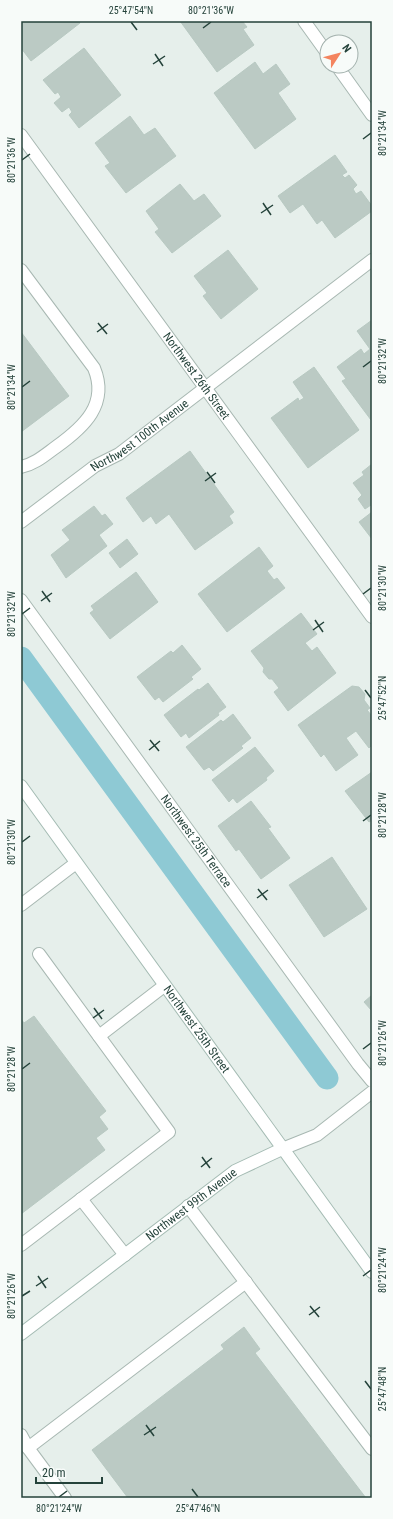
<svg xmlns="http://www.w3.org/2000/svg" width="393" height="1519" viewBox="0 0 393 1519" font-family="'Roboto Condensed',sans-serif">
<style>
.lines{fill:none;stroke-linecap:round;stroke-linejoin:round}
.canal{stroke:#8ec9d4;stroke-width:23}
.building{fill:#bbcac4;stroke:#b8c9c2}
.lane-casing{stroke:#a8b8b2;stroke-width:14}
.street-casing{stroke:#a8b8b2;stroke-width:14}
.secondary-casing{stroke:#a4bbb3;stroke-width:14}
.lane{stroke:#fff;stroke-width:12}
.street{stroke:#fff;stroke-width:12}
.secondary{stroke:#fff;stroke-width:12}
.ticks{fill:none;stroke:#24423a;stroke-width:1.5}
.labels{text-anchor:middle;stroke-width:3;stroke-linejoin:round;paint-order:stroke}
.street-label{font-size:12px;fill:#24423a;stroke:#f7fbf9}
.neatline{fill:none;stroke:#24423a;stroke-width:1.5}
.ticks-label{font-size:10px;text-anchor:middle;fill:#24423a}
</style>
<rect width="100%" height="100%" fill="#e6efeb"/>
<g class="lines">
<path class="canal" d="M21,658L327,1078"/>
</g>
<g class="building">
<path d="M21,21H79L80,23L31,61L21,48Z"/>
<path d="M180,21H242L247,27L243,29L254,45L217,72Z"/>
<path d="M84,48L121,95L79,128L69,115L72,112L69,107L62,112L54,103L61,97L58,92L55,94L43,80Z"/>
<path d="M255,62L263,74L276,64L290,84L278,93L296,119L255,149L214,93Z"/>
<path d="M130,116L144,135L155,128L176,156L126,193L105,166L110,163L95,143Z"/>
<path d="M335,155L347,172L342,175L345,178L349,175L357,185L353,189L356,194L361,191L372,206V211L335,238L322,220L317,224L303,204L290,213L278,196Z"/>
<path d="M180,184L194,201L204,194L221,216L172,253L155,232L159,229L146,211Z"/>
<path d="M228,250L258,289L221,319L203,296L207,293L194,276Z"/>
<path d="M372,320V419L371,420L342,381L346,379L337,367L361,349L364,354L370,349L357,331Z"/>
<path d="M21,332L69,396L21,432Z"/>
<path d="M314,367L359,430L308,468L271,418L298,398L299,401L304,398L293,382Z"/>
<path d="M190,451L234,512L229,516L233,523L195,550L169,514L156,524L151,516L143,522L126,498Z"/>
<path d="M372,464V507L371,505L365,509L358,499L362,495L353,483L364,475L362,472Z"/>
<path d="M94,506L102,516L105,514L113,524L99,535L107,546L66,578L51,555L70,540L62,530Z"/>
<path d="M372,512V539L359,522Z"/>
<path d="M127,539L138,554L120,568L109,553Z"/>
<path d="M259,547L273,566L267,571L274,580L277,578L285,588L227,632L198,594Z"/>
<path d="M136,572L158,602L110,639L90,613L94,610L91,606Z"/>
<path d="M301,613L317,634L305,643L312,651L317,647L336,673L288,711L274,692L279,688L272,679H269L263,672L264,668L251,651Z"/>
<path d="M182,645L201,669L191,677L193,679L163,702L159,697L155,700L137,677L171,651L173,653Z"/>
<path d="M208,683L226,707L218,713L219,715L189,738L186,733L181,737L164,715L198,689L199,690Z"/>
<path d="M352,686L359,687L365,694L364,700L370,708L367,710L372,716V745L369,748L356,731L346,738L358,755L336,771L324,754L321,757L298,725Z"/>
<path d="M233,714L251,738L241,746L243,748L213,771L209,767L204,770L186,747L221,720L223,722Z"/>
<path d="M255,747L274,771L266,778L267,780L237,803L233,798L229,802L212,780Z"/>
<path d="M372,772V820L369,822L345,791Z"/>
<path d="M251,801L271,827L268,828L290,858L261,879L239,849L236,851L218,826Z"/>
<path d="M332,857L367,909L324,937L289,885Z"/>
<path d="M372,995V1011L364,1002Z"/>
<path d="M34,1016L106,1111L99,1117L108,1129L96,1138L105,1150L21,1214V1019L24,1023Z"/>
<path d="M244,1327L260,1349L255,1353L366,1498H128L92,1450L224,1349L221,1345Z"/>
</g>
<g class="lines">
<g class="lane-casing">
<g id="lane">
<path d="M21,270L94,368C109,404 84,427 56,447C45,455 35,464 21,467"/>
<path d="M21,905L76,863"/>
<path d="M99,1036L164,986"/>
<path d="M81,1199L125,1255"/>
<path d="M188,1206L372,1449"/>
<path d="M21,1245L169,1132L39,954"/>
<path d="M21,1435L28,1448L65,1498"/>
<path d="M28,1448L246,1282"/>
</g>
</g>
<g class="street-casing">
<g id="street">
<path d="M304,21L327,53"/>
<path d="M337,66L372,115"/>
<path id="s1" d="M21,135L372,617"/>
<path id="s2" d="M21,522L95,466L119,454L372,260"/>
<path id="s3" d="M21,600L358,1064L372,1081"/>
<path d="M282,1149L317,1135L372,1092"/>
</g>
</g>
<g class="secondary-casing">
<g id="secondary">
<path id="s4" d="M21,786L372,1272"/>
<path id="s5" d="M21,1334L235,1171L282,1149"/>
</g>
</g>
<use href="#lane" class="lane"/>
<use href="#street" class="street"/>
<use href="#secondary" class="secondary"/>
</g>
<path class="ticks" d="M131,22L137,30M203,28L211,22M155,54L163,66M153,64L165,56M363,139L371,133M22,160L30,154M263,203L271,215M261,213L273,205M98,323L107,334M97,332L108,324M363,367L371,361M22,387L30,381M207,472L215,483M205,481L216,473M42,591L50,602M363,594L371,588M41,601L52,593M22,614L30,608M315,620L323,632M313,630L324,622M365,690L371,698M150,740L159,751M149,750L160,741M363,821L371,815M22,842L30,836M258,889L267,900M257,898L268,890M94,1008L102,1019M93,1018L104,1010M363,1049L371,1043M22,1069L30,1063M202,1157L210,1168M201,1167L212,1158M38,1276L46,1288M363,1276L371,1270M36,1286L48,1278M22,1296L30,1291M310,1306L319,1317M309,1315L320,1307M365,1381L371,1389M146,1425L154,1436M144,1435L156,1427M192,1489L198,1497M59,1497L67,1491"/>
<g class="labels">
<g class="street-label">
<text dy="4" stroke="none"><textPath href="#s1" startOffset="298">Northwest 26th Street</textPath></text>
<text dy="4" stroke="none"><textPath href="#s2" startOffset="147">Northwest 100th Avenue</textPath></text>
<text dy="4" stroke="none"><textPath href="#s3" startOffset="298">Northwest 25th Terrace</textPath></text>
<text dy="4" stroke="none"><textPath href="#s4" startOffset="300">Northwest 25th Street</textPath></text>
<text dy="4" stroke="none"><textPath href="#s5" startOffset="214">Northwest 99th Avenue</textPath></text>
</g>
</g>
<rect width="393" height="1519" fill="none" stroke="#f7fbf9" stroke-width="44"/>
<g transform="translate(339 54) rotate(54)"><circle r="19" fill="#f7fbf9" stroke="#a3b1ad"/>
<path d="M0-3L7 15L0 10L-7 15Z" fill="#f4845f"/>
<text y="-6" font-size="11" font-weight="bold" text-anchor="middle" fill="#24423a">N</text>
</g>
<path d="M36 1477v6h66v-6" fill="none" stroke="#24423a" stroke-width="2"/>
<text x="42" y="1477" font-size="12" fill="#24423a" stroke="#f7fbf9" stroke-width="3" paint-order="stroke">20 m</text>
<rect x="22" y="22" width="349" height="1475" class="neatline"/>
<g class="ticks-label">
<text x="131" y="14">25°47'54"N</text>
<text x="211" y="14">80°21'36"W</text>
<text transform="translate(382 133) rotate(-90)" y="4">80°21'34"W</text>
<text transform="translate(11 160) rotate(-90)" y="4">80°21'36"W</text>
<text transform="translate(382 361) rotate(-90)" y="4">80°21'32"W</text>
<text transform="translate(11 387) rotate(-90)" y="4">80°21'34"W</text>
<text transform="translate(382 588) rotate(-90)" y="4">80°21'30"W</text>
<text transform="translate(11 614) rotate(-90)" y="4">80°21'32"W</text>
<text transform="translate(382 698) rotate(-90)" y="4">25°47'52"N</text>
<text transform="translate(382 815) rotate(-90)" y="4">80°21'28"W</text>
<text transform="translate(11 842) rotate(-90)" y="4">80°21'30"W</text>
<text transform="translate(382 1043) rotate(-90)" y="4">80°21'26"W</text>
<text transform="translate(11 1069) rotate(-90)" y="4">80°21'28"W</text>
<text transform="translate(382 1270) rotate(-90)" y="4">80°21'24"W</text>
<text transform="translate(11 1296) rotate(-90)" y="4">80°21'26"W</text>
<text transform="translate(382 1389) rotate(-90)" y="4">25°47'48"N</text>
<text x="59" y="1512">80°21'24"W</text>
<text x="198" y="1512">25°47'46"N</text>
</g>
</svg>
